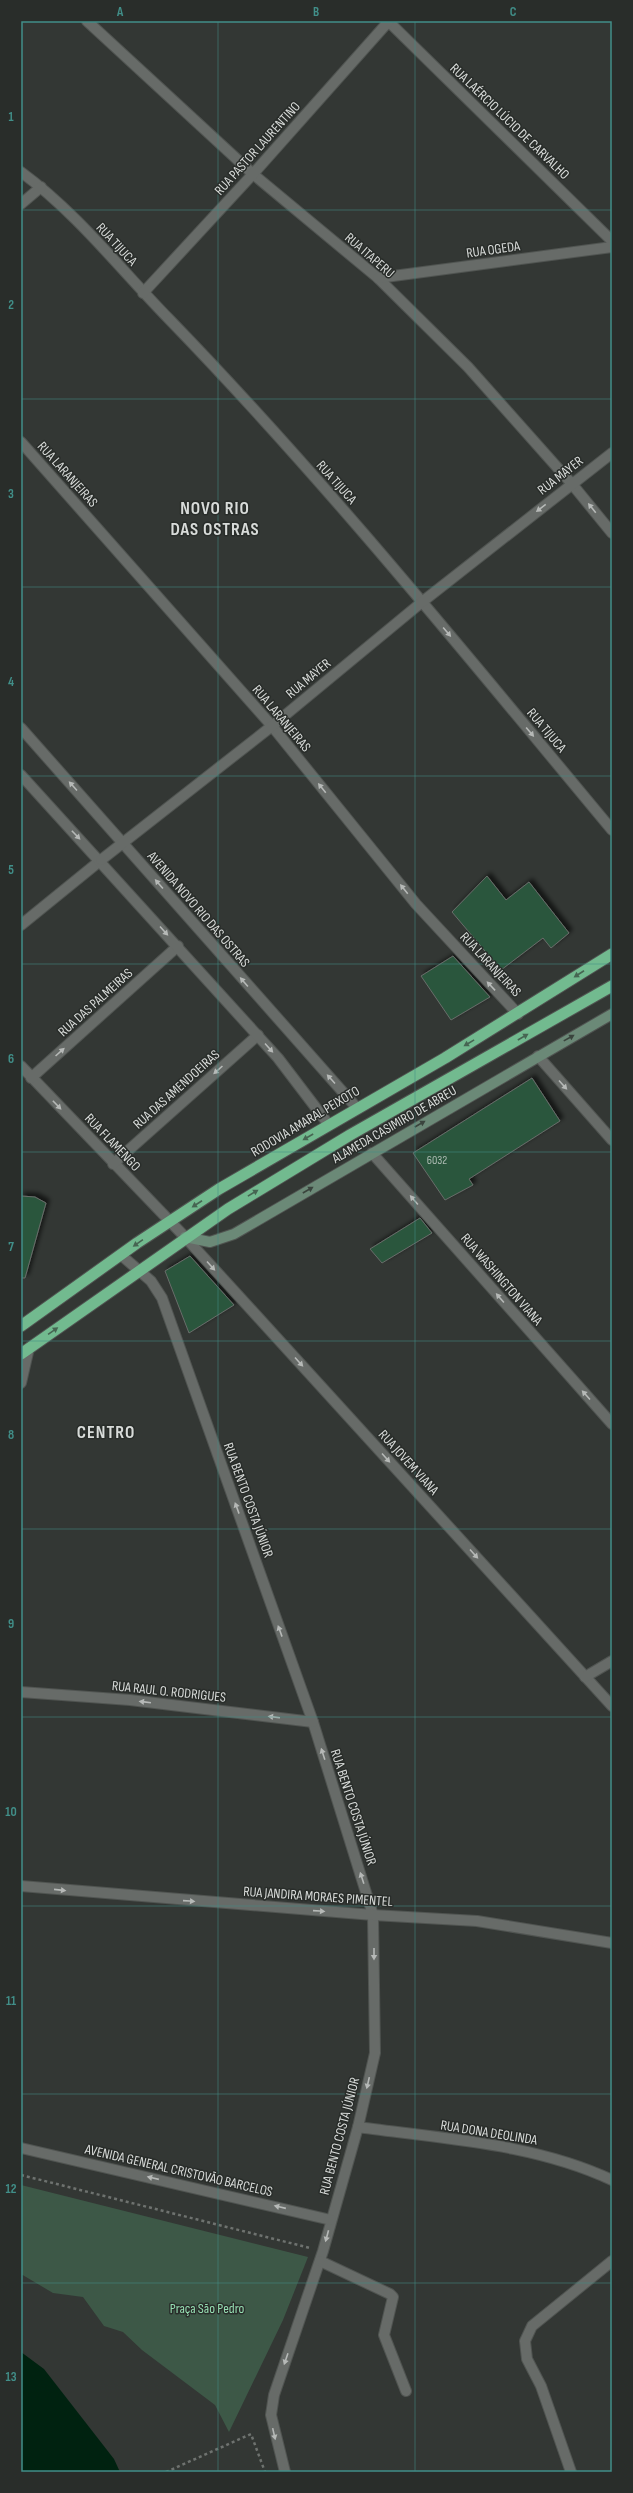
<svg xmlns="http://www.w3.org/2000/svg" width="633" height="2493" viewBox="0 0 633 2493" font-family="'Sofia Sans Condensed',sans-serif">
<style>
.green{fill:#3d5847}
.water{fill:#002210}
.building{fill:#29563c;stroke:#686d6a;filter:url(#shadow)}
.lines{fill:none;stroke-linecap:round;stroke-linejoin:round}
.minor-casing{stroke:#505451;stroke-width:12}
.tertiary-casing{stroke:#505451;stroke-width:12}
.secondary-casing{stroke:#505451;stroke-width:12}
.trunk-casing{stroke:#505451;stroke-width:13}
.path{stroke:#6e726f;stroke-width:2.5;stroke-dasharray:3 3;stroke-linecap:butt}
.minor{stroke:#676b68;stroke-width:10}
.tertiary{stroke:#676b68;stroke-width:10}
.secondary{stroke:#6b8977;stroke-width:10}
.trunk{stroke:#72ba8f;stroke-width:11}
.oneway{fill:#b6b9b7}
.oneway2{fill:#466552}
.oneway3{fill:#3a443d}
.grid{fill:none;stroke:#418f89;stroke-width:1;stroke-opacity:0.55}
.labels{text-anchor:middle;stroke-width:3;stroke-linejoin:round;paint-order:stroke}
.number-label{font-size:12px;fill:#acbab2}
.street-label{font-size:14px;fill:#d8dbd9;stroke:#292d2a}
.park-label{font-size:14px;fill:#96dfb3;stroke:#292d2a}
.district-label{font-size:18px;font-weight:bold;letter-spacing:1px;fill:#d8dbd9;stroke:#292d2a}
.neatline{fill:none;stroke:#418f89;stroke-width:1.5}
.grid-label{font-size:13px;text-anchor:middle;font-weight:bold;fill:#418f89}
</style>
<defs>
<filter id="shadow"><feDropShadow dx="3.5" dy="-3.5" stdDeviation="2" flood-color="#0009"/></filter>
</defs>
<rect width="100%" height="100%" fill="#333734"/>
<path class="green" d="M21,2185L308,2257L283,2320L229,2432L215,2405L142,2350L123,2332L104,2326L83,2297L53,2293L21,2274Z"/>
<path class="water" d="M21,2352L44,2369L114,2459L120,2472H21Z"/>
<g class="building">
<path d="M487,876L506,900L529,882L569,933L551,948L543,938L501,970L452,912Z"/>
<path d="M453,956L490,997L451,1020L421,976Z"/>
<path d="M532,1078L560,1121L469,1179L473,1185L445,1200L413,1153Z"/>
<path d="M21,1196L35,1197L46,1203L25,1278H21Z"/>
<path d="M420,1218L432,1233L382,1263L370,1249Z"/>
<path d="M190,1256L234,1305L189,1333L165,1271Z"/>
</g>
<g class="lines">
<g class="minor-casing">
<g id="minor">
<path d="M87,21L253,174L378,278L468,367L572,484L612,533"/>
<path d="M388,21L612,241"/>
<path d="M21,172C77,213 121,270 169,319C326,481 468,657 612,830"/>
<path d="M21,204L41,187"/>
<path d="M378,278L612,247"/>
<path d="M143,293L253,174L389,21"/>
<path d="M21,442L272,726L416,904L518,1014"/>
<path d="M21,925L101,860"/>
<path d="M538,1056L612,1140"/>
<path d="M21,1066L185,1237L612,1706"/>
<path d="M31,1078L178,946"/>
<path d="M372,1153L612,1424"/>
<path d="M113,1164L258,1035"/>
<path d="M121,1255L151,1281L162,1298L313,1722L373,1915L375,2053L358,2127L323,2251L274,2395L271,2415L285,2472"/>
<path d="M21,1383L29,1348"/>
<path d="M585,1677L612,1661"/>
<path d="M21,1692L130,1700L313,1722"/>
<path d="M21,1886L373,1915L477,1921L612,1943"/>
<path d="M358,2127C443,2139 533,2143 612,2180"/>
<path d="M320,2261L390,2294L393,2297L384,2335L406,2391"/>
<path d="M571,2472L541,2386L527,2359L525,2341L532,2326L612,2261"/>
</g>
</g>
<g class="tertiary-casing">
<g id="tertiary">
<path d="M21,728L357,1108"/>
<path d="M21,775L278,1058L329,1125"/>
<path d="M101,860L272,726L422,602L612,453"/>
<path d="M21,2148L331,2220"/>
</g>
</g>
<g class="secondary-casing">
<path id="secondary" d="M185,1237L210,1242L234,1234L612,1014"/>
</g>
<g class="trunk-casing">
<g id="trunk">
<path d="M21,1326L137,1243L219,1189L445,1058L612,954"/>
<path d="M21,1354L228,1209L350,1135L612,986"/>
</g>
</g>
<g class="path">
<path d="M21,2175L310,2248"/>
<path d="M166,2472L251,2434L265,2472"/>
</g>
<use href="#minor" class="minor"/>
<use href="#tertiary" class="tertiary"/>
<use href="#secondary" class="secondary"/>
<use href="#trunk" class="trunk"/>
</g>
<defs><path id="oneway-solid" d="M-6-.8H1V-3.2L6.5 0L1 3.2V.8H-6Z"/></defs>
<g class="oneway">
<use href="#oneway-solid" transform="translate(541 508) rotate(142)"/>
<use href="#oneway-solid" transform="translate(592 508) rotate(-129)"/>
<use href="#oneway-solid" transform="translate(447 632) rotate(50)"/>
<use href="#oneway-solid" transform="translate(530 732) rotate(50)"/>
<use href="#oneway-solid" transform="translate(73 786) rotate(-132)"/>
<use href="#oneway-solid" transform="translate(322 788) rotate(-129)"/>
<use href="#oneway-solid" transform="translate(76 835) rotate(46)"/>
<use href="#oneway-solid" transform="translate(159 884) rotate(-131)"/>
<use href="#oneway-solid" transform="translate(404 889) rotate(-129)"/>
<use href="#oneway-solid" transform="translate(164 931) rotate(48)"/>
<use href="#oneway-solid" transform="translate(244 982) rotate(-131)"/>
<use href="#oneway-solid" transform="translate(491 986) rotate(-133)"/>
<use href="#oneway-solid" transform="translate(269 1048) rotate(48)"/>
<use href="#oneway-solid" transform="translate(60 1052) rotate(-42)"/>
<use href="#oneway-solid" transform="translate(218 1070) rotate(138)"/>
<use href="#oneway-solid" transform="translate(331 1079) rotate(-132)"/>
<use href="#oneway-solid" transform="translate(563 1085) rotate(48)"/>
<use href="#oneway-solid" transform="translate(57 1105) rotate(46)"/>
<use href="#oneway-solid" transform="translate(414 1200) rotate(-131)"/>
<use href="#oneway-solid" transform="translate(211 1266) rotate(48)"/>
<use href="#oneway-solid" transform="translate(500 1298) rotate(-131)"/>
<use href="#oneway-solid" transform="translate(299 1362) rotate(48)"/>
<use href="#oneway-solid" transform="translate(586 1395) rotate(-132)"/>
<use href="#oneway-solid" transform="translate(386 1458) rotate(48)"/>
<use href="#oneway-solid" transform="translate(237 1508) rotate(-110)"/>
<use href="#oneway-solid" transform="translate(474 1554) rotate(48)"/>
<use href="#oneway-solid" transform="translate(280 1631) rotate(-110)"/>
<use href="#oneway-solid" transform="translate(145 1702) rotate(-173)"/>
<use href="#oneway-solid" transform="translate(274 1717) rotate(-173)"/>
<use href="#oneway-solid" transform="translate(323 1754) rotate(-108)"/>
<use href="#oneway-solid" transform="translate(362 1878) rotate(-108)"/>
<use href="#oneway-solid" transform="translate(60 1890) rotate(6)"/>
<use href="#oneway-solid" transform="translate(189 1901) rotate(4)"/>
<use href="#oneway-solid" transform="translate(319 1911) rotate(4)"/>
<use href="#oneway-solid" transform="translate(374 1954) rotate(90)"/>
<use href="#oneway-solid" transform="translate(368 2083) rotate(103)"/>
<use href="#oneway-solid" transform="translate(153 2178) rotate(-167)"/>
<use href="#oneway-solid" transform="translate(280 2207) rotate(-167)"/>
<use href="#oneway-solid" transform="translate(327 2236) rotate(105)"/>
<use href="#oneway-solid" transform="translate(286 2359) rotate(109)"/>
<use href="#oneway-solid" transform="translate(274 2434) rotate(77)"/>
</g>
<g class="oneway2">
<use href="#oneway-solid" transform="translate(579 974) rotate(147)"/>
<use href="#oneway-solid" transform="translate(523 1037) rotate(-30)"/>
<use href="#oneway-solid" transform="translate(469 1043) rotate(149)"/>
<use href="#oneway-solid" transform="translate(308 1137) rotate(150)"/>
<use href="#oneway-solid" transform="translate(253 1193) rotate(-31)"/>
<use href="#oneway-solid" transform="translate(197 1204) rotate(147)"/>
<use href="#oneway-solid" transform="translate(138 1243) rotate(145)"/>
<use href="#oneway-solid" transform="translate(53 1331) rotate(-35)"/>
</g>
<g class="oneway3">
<use href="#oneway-solid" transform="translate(569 1038) rotate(-29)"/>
<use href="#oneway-solid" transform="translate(420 1124) rotate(-30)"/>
<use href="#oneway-solid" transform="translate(308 1190) rotate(-30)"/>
</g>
<path class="grid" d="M218,21V2472M415,21V2472M21,210H612M21,399H612M21,587H612M21,776H612M21,964H612M21,1152H612M21,1341H612M21,1529H612M21,1717H612M21,1906H612M21,2094H612M21,2283H612"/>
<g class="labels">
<g class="number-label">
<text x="437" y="1164">6032</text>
</g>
<g class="street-label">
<text transform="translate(510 121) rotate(44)" y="5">RUA LAÉRCIO LÚCIO DE CARVALHO</text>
<text transform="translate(257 148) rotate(-48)" y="5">RUA PASTOR LAURENTINO</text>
<text transform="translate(117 244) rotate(47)" y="5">RUA TIJUCA</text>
<text transform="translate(493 249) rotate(-8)" y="5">RUA OGEDA</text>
<text transform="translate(370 255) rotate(41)" y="5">RUA ITAPERU</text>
<text transform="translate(68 474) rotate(48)" y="5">RUA LARANJEIRAS</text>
<text transform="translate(560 475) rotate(-38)" y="5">RUA MAYER</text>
<text transform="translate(337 482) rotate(48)" y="5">RUA TIJUCA</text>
<text transform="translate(308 678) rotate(-40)" y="5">RUA MAYER</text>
<text transform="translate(282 718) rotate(50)" y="5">RUA LARANJEIRAS</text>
<text transform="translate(547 730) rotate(50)" y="5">RUA TIJUCA</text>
<text transform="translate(199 909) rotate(49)" y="5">AVENIDA NOVO RIO DAS OSTRAS</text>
<text transform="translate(491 964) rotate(47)" y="5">RUA LARANJEIRAS</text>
<text transform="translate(95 1002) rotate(-42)" y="5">RUA DAS PALMEIRAS</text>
<text transform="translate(176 1089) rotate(-42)" y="5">RUA DAS AMENDOEIRAS</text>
<text transform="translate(305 1121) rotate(-31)" y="5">RODOVIA AMARAL PEIXOTO</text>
<text transform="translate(394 1124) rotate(-30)" y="5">ALAMEDA CASIMIRO DE ABREU</text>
<text transform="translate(113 1142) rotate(46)" y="5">RUA FLAMENGO</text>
<text transform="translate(502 1279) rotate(49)" y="5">RUA WASHINGTON VIANA</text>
<text transform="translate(409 1462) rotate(48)" y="5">RUA JOVEM VIANA</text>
<text transform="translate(249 1500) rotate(70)" y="5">RUA BENTO COSTA JÚNIOR</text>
<text transform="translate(169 1691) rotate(6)" y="5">RUA RAUL O. RODRIGUES</text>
<text transform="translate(354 1807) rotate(72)" y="5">RUA BENTO COSTA JÚNIOR</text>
<text transform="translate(318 1896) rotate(4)" y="5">RUA JANDIRA MORAES PIMENTEL</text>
<text transform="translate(489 2132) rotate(9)" y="5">RUA DONA DEOLINDA</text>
<text transform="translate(339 2136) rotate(-75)" y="5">RUA BENTO COSTA JÚNIOR</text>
<text transform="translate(179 2170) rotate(13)" y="5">AVENIDA GENERAL CRISTOVÃO BARCELOS</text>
</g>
<g class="park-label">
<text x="207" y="2313">Praça São Pedro</text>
</g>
<g class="district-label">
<text x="215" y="514">NOVO RIO<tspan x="215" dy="21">DAS OSTRAS</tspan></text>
<text x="106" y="1438">CENTRO</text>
</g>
</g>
<rect width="633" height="2493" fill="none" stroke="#292d2a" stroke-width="44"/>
<rect x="22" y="22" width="589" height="2449" class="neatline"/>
<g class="grid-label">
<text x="120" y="16">A</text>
<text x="316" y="16">B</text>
<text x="513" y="16">C</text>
<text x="11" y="121">1</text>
<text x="11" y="309">2</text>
<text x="11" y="498">3</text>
<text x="11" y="686">4</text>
<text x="11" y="874">5</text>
<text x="11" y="1063">6</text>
<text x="11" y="1251">7</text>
<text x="11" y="1439">8</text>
<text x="11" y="1628">9</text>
<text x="11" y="1816">10</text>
<text x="11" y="2005">11</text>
<text x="11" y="2193">12</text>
<text x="11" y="2381">13</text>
</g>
</svg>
